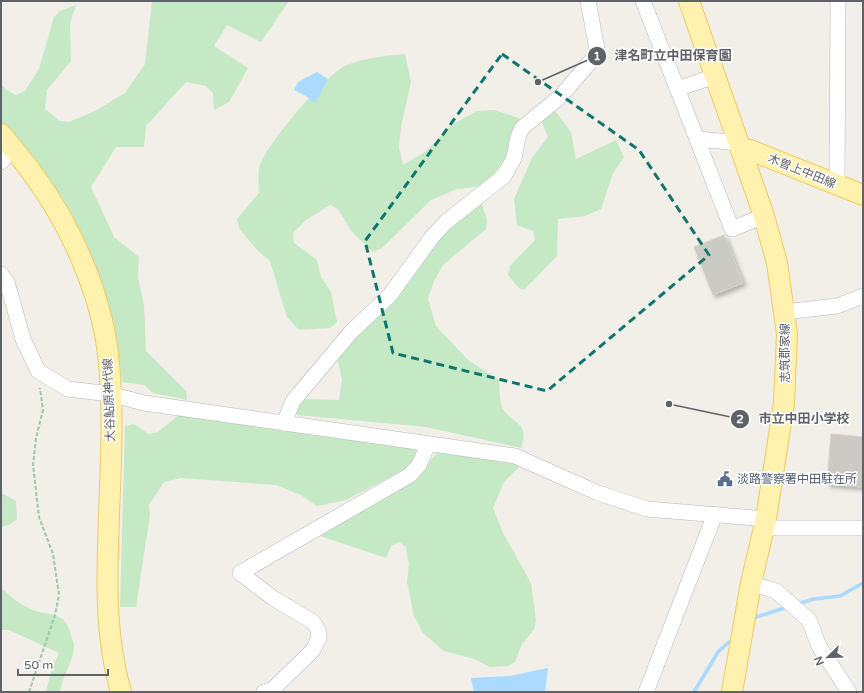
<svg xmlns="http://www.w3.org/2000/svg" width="864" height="693" viewBox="0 0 864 693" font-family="'Varela Round','Noto Sans JP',sans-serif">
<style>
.green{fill:#c5e8c5}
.water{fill:#aadaff}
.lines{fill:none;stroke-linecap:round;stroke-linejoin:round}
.stream{stroke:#aadaff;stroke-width:3.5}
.building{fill:#cccac5;stroke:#d6d1c6;filter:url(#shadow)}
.minor-casing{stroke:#b5b8bc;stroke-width:16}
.major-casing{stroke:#f2c960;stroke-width:22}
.path{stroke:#9cc7a9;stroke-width:2;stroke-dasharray:4 2;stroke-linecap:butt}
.minor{stroke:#fff;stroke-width:15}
.major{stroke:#fff2af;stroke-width:20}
.marked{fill:none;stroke:#0f766e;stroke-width:3;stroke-dasharray:8 5;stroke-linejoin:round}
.labels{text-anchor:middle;stroke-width:3;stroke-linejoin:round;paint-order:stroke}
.street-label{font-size:12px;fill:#5f6368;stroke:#fff}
.service-label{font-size:12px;fill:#4e5e75;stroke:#fff;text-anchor:start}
.leader{fill:none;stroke:#5f6368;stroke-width:1.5}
.callout-dot{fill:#5f6368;stroke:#fff;stroke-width:1.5}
.mark-label{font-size:12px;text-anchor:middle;font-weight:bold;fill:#fff}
.callout-label{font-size:13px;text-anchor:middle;font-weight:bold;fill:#5f6368;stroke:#fff;stroke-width:3;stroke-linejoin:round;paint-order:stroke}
</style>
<defs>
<filter id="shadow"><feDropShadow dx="3" dy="3" stdDeviation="2" flood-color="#0004"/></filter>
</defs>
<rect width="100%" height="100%" fill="#f1efe8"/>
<g class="green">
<path d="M152,1H289L261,42L227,25L214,46L248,68L229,102L214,110L213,93L206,86L186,82L146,126L144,147H116L91,187L114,237L139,257L138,277L144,305L146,351L186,391L187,400L153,393L144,385L122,382L114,321L93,267L27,154L1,121V84L8,91L16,95L25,91L39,69L54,17L60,11L76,5L70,23L71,61L47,90L45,109L60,121L69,122L95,111L125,93L145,64Z"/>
<path d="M405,54L411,82L401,127L399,147L403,165L425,152L453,124L477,111L495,110L521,119L513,136L509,155L484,186L457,189L431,200L382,248L373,252L352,232L338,209L330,205L306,220L293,233L294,243L317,260L321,277L331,292L337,322L330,328L299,330L287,317L270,261L256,249L239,228L237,219L259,193C259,185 257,173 260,165C267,144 325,75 345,66C360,59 388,55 405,54Z"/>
<path d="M554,110L571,132L576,159L616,140L624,157L613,173L601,209L585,216L558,219L557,256L524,290L519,288L508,275L510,266L535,240L533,231L517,225L514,199L532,158L548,137L541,120Z"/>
<path d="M481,201L487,220L486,229L443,265L434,281L428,299L436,326L468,360L499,380C500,388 499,402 503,409C514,426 530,421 521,448L426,427L297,415L294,405L300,399L339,400L342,379L336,354L460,216Z"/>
<path d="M179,415L415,446L416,456L413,465L346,500L317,506L301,495L276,485L181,478L164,482L149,505L150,515L136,607H120L125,426L134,424L149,434L158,432Z"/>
<path d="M438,452L524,462L504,482L493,508L503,533L531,583L536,621L534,630L522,644L515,662L508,666L490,667L474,659L444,651L423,633L414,616L407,582L409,564L406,547L399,542L391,546L386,558L320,536L418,475Z"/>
<path d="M1,493L16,501L17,519L9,525L1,527Z"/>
<path d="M1,588C10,596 18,603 28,608C48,618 65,608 71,636C72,639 75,644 74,648C73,661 62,677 60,692H46L51,671L59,653L9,630H1Z"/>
</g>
<g class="water">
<path d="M317,72L328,79L315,103L306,96L294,90L298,82Z"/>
<path d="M548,668L545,692H474L471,678L510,676Z"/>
</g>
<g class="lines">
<g class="stream">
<path d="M797,604L814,599L840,596L863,583"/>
<path d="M756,617L788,607"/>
<path d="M694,692L718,652L729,642"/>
</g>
</g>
<g class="building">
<path d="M724,235L743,283L713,295L694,247Z"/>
<path d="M831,434L863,437V487L827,484Z"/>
</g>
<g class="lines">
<g class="minor-casing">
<g id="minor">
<path d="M643,1L732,229L764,216"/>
<path d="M677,89L715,76"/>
<path d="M698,139L739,143"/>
<path d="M1,162L12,148"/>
<path d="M837,185L838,1"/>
<path d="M1,274L7,282L23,339L38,371L68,389L110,394L144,403L515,456L598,493L647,509L766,519"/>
<path d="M784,312L837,306L863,296"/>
<path d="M284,423L293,401L351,332L390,295L432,237L446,222L504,176L514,158L518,137L522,128L561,96L595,56L597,49L588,1"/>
<path d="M764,528H863"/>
<path d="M751,583L776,591L809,620L819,646L849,692"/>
<path d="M264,692L273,689L313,650L319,638L318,630L313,622L273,598L240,573L410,475L419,465L428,444"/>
<path d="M646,692L715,514"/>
</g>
</g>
<g class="major-casing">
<g id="major">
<path d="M689,1L764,216L777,263L787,334L784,403L766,519L751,583L732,692"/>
<path d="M1,134C12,148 25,162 35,177C71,226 101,294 108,354C114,408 111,461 109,515C107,574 104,634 121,692"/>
<path d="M741,150H750L863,195"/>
</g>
</g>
<path class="path" d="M29,692L55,615L59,595L53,554L39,517L33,465L36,438L43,410L40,388"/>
<use href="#minor" class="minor"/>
<use href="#major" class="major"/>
</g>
<path class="marked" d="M502,54L639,150L709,255L547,391L393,353L365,241Z"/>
<defs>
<g id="civic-bare" transform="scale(1.2)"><path d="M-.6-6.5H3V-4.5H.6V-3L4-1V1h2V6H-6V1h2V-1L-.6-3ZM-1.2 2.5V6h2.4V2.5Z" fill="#5c6f8a" stroke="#fff" stroke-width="2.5" paint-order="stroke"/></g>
</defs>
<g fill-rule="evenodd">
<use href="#civic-bare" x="725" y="479"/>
</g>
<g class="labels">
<g class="street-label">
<text transform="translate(802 171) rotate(22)" y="4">木曽上中田線</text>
<text transform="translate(785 353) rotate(-90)" y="4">志筑郡家線</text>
<text transform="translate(109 400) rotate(-92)" y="4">大谷鮎原神代線</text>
</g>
<g class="service-label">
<text x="737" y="483">淡路警察署中田駐在所</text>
</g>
</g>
<path class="leader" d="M538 82L597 56M669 404L740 419"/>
<g class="callout-dot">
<circle cx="538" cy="82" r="4"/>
<circle cx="669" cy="404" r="4"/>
<circle cx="597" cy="56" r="10"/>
<circle cx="740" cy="419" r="10"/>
</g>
<g class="mark-label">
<text x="597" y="60">1</text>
<text x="740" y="423">2</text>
</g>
<g class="callout-label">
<text x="673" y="60">津名町立中田保育園</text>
<text x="804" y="423">市立中田小学校</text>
</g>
<rect width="864" height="693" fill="none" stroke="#5f6368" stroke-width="4"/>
<g transform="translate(828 657) rotate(247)" stroke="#ffffff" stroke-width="3" paint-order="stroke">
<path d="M0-3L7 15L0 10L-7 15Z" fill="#5f6368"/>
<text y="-6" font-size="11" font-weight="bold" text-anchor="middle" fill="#5f6368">N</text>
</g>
<path d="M18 669v6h90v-6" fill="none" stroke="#5f6368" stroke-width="2"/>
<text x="24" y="669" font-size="12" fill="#5f6368" stroke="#ffffff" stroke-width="3" paint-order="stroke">50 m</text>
</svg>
